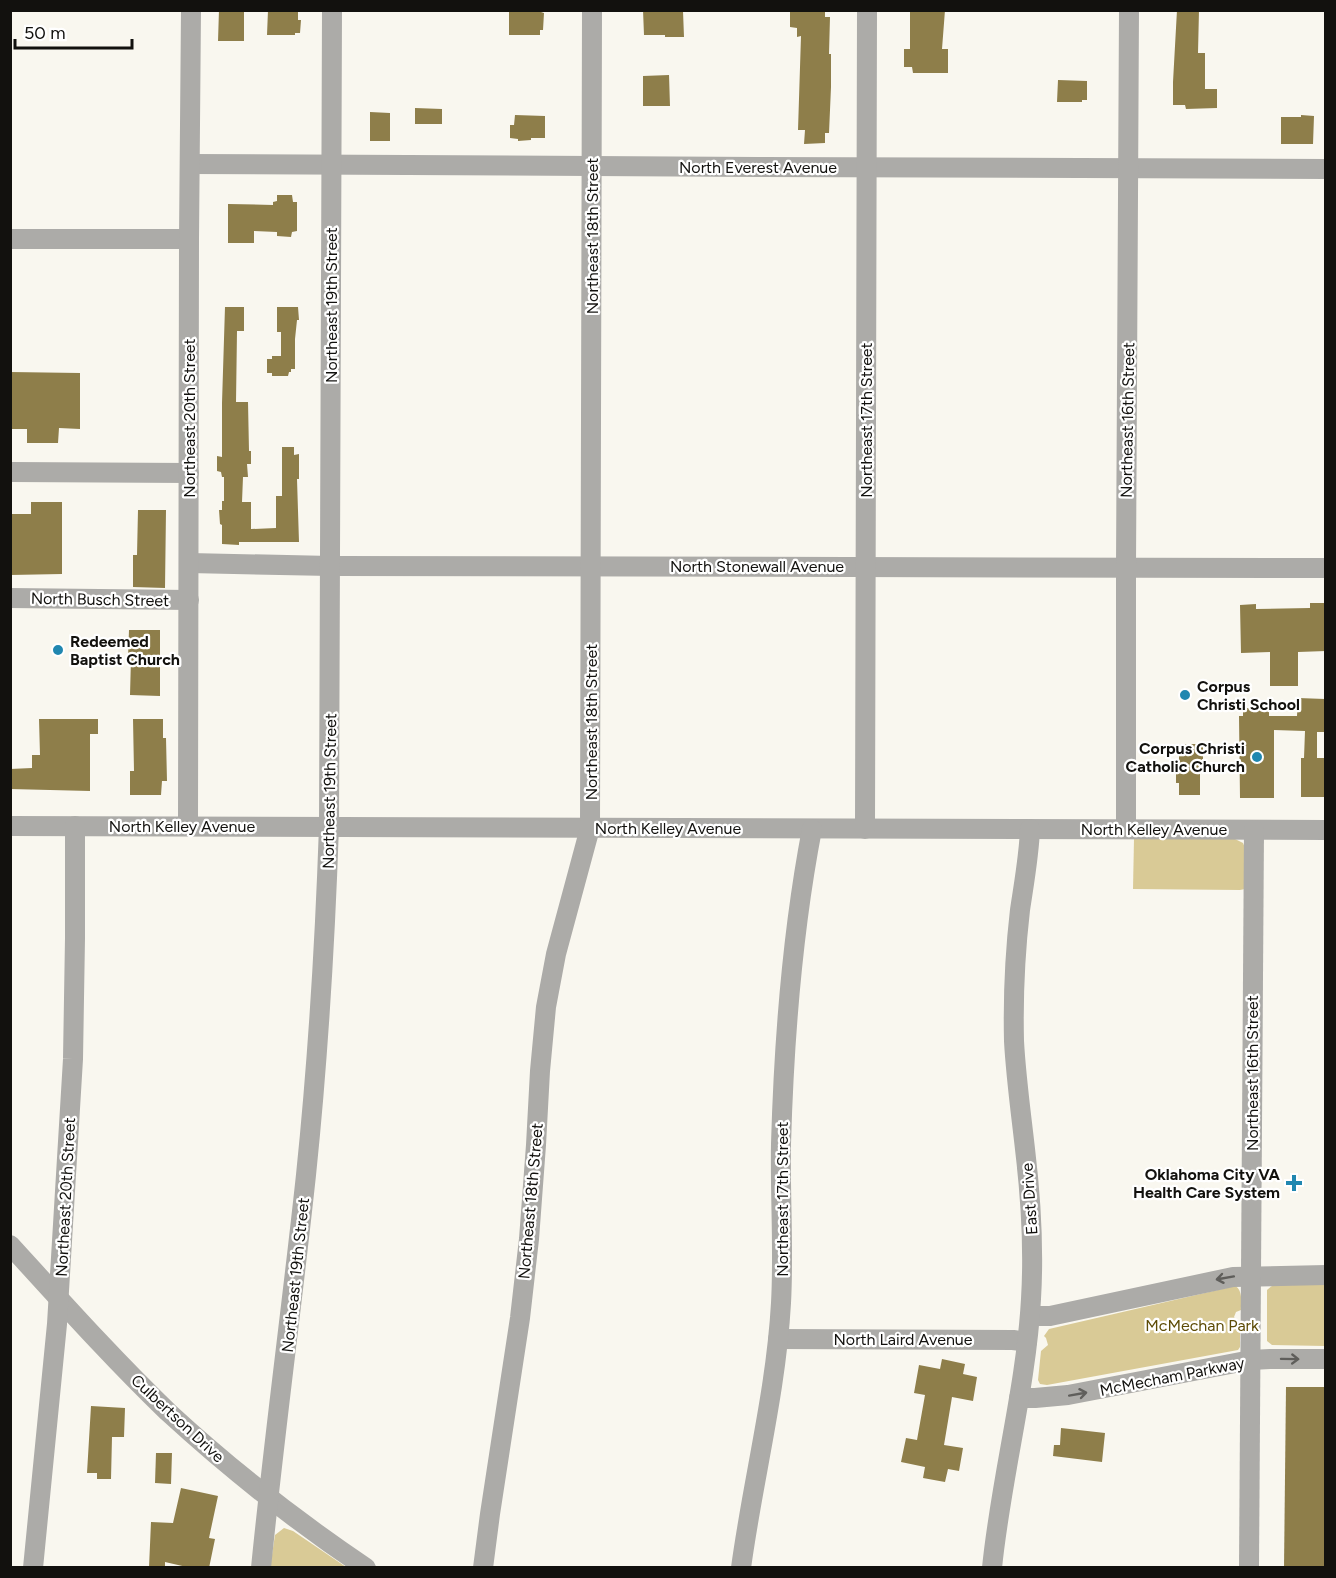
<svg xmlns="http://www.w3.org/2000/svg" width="1336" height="1578" viewBox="0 0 1336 1578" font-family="Figtree,sans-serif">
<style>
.green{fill:#d9ca96}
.building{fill:#8e7e4a}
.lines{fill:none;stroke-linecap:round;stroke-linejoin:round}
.minor{stroke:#acaba8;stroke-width:20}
.oneway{stroke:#5f5e5b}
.poi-dot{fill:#2087b0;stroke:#fff;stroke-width:2}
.labels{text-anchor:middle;stroke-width:4.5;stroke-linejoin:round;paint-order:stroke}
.street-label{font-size:16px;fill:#12110e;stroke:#fff}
.poi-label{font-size:16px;font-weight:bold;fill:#12110e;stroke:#fff;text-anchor:start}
.park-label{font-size:16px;fill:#5d4b06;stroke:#fff}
</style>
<rect width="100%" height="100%" fill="#f9f7ef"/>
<g class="green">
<path d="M1134,839H1235L1243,843L1245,848V889L1240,890L1133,889Z"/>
<path d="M1325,1283V1346L1272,1345L1267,1341V1290L1273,1285Z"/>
<path d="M1235,1286C1243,1290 1241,1302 1241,1310L1236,1312L1234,1317L1237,1322L1240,1325V1347L1238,1350L1047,1385L1040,1384L1038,1380L1041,1351L1048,1345L1046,1338L1044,1336L1049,1329Z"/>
<path d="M284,1528L293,1531L346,1567L270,1568L275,1535Z"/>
</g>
<g class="building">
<path d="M219,10H244V41H218Z"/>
<path d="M268,10L298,11V20H301L300,33H295V35H267Z"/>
<path d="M509,10H541V12L544,13L543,30H540V35H509Z"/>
<path d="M643,10L683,11L684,37H665V35H644Z"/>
<path d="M797,10L825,12V17H830L829,54H831V87L829,133H825V143L804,144L805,130H798L801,36L797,37V28L790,27V12H797Z"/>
<path d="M910,10H945L942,49H948V73H913L912,67H904V49H910Z"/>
<path d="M1177,10H1199L1198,53H1205V89H1217V108L1186,109L1185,105H1173V82Z"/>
<path d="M669,75L670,106H643V76Z"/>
<path d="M1058,80L1087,81V100H1082V102H1057Z"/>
<path d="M415,108L442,109V124H415Z"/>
<path d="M370,112L390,113V141H370Z"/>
<path d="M515,115L545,116V138H531V140L518,141V139L510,138V125H514Z"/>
<path d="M1301,115L1314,116L1313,144H1281V117H1301Z"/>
<path d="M277,195H292L293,202H297V231L292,232L291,237L277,236V232L254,231V243H228V204L273,205V202L277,201Z"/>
<path d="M225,307H244V331H237L236,402H248L249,451H251V464H247L248,477H243L242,502H251V529L276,528V496H282V447H294V455L299,454V479H297L299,542H239V545L222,544V525L220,524L219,510H222V501H224V477H222L221,472L217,471V456L222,457V403Z"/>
<path d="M277,307H298L299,320H297L295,339V369H291V372H289L288,376H272V373H267V359H272V356H281V332H277Z"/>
<path d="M10,372L80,373V429L59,428L58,443H27V429H10Z"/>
<path d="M31,502H62V574L10,575V514H31Z"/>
<path d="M138,510H166L165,588L133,587V555H137Z"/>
<path d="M1310,603H1326V651L1298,652V686H1270V652L1241,653L1240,605L1256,604V609L1310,608Z"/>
<path d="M129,630H160V696L130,695L131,658H128Z"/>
<path d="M1298,698L1325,699V732H1317V758H1326V797H1301V758H1304L1305,731L1274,730V798H1240L1239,716H1243V708H1269V716H1297Z"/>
<path d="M39,719H98V734H90V791L10,789V769L32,768V755H40Z"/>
<path d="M133,719H163V738H166L167,781H162L161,795H130V771H134Z"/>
<path d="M1179,744H1203V760H1200V795H1179V783H1176V764H1179Z"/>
<path d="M942,1359L965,1364L963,1374L977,1377L973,1401L952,1397L944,1445L963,1448L959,1471L948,1469L945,1482L923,1478L925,1467L901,1462L906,1438L917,1440L925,1395L914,1393L919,1365L940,1369Z"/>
<path d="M1286,1387H1326V1568H1284Z"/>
<path d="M91,1406L125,1408L124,1437H112L111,1479H97V1473H87Z"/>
<path d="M1061,1428L1105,1433L1102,1462L1053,1456L1054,1445H1060Z"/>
<path d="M156,1453H172L171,1484L155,1483Z"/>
<path d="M181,1488L218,1496L209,1538L215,1539L209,1568H191L165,1562V1568H149L151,1522L173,1523Z"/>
</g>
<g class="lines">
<g class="minor">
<path d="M190,164C569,169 947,165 1326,169"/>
<path d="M10,239H189"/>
<path d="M10,472L189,473"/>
<path d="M189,563L331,566L1326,568"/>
<path d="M10,598L189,600"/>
<path d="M10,826L1326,830"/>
<path d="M188,826L189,239L191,10"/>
<path d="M865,829L867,10"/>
<path d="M1126,829V567L1129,10"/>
<path d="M10,1245C62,1302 113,1359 168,1412C230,1469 296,1521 366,1568"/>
<path d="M1030,1316H1050L1233,1277L1326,1275"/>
<path d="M778,1339L1013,1340L1027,1342"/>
<path d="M1019,1398H1035L1068,1395L1251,1360L1270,1359H1326"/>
<path d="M33,1568L57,1324L67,1158L73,1059L75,938V826"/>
<path d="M261,1568C274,1437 292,1306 306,1175C318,1059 325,943 329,826L332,10"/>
<path d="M483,1568L490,1514L520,1318L529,1239L536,1145L540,1071L546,1007L556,954L590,828L592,10"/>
<path d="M741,1568C753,1479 776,1393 781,1303C784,1250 780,1197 781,1144C784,1038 792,933 812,829"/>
<path d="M992,1568C1001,1477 1026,1389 1031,1299C1034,1249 1031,1199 1025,1149C1021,1113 1016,1078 1014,1041C1013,998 1015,953 1020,910C1024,883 1029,856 1030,829"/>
<path d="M1249,1568L1254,830"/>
</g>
</g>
<defs><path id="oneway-shaft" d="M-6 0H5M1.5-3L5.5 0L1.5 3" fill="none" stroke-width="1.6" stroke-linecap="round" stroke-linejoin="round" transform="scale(1.5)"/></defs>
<g class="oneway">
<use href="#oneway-shaft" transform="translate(1225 1278) rotate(170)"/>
<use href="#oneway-shaft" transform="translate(1290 1359) rotate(1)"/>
<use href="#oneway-shaft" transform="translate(1078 1394) rotate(-10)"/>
</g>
<g class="poi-dot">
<circle cx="58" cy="650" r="6"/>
<circle cx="1185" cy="695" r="6"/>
<circle cx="1257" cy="757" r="6"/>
<path d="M1291 1174h6v6h6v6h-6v6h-6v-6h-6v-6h6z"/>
</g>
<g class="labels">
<g class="street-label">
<text x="758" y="173">North Everest Avenue</text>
<text transform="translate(592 236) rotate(-90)" y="6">Northeast 18th Street</text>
<text transform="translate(331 305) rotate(-90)" y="6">Northeast 19th Street</text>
<text transform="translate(189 418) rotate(-90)" y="6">Northeast 20th Street</text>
<text transform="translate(866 420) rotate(-90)" y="6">Northeast 17th Street</text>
<text transform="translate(1127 420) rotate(-89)" y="6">Northeast 16th Street</text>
<text x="757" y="572">North Stonewall Avenue</text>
<text transform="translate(100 599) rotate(1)" y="6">North Busch Street</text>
<text transform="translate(591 722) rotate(-90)" y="6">Northeast 18th Street</text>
<text transform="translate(329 791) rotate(-89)" y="6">Northeast 19th Street</text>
<text x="182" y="832">North Kelley Avenue</text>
<text x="668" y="834">North Kelley Avenue</text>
<text x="1154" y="835">North Kelley Avenue</text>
<text transform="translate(1252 1073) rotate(-90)" y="6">Northeast 16th Street</text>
<text transform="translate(65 1197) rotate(-87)" y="6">Northeast 20th Street</text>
<text transform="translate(782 1199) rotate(-90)" y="6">Northeast 17th Street</text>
<text transform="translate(1029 1199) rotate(-94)" y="6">East Drive</text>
<text transform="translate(530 1201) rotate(-85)" y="6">Northeast 18th Street</text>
<text transform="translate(295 1275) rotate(-84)" y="6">Northeast 19th Street</text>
<text x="903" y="1345">North Laird Avenue</text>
<text transform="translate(1172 1376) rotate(-11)" y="6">McMecham Parkway</text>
<text transform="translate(178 1418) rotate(43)" y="6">Culbertson Drive</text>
</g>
<g class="poi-label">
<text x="70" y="647">Redeemed<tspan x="70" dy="18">Baptist Church</tspan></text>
<text x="1197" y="692">Corpus<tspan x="1197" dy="18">Christi School</tspan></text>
<text x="1245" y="754" text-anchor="end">Corpus Christi<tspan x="1245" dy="18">Catholic Church</tspan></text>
<text x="1280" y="1180" text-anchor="end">Oklahoma City VA<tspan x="1280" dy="18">Health Care System</tspan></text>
</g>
<g class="park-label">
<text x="1202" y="1331">McMechan Park</text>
</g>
</g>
<rect width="1336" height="1578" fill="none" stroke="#12110e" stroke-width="24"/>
<path d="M15 39v9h117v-9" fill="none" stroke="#12110e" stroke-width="3"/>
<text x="24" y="39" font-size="18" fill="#12110e" stroke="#ffffff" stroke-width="4.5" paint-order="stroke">50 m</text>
</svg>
